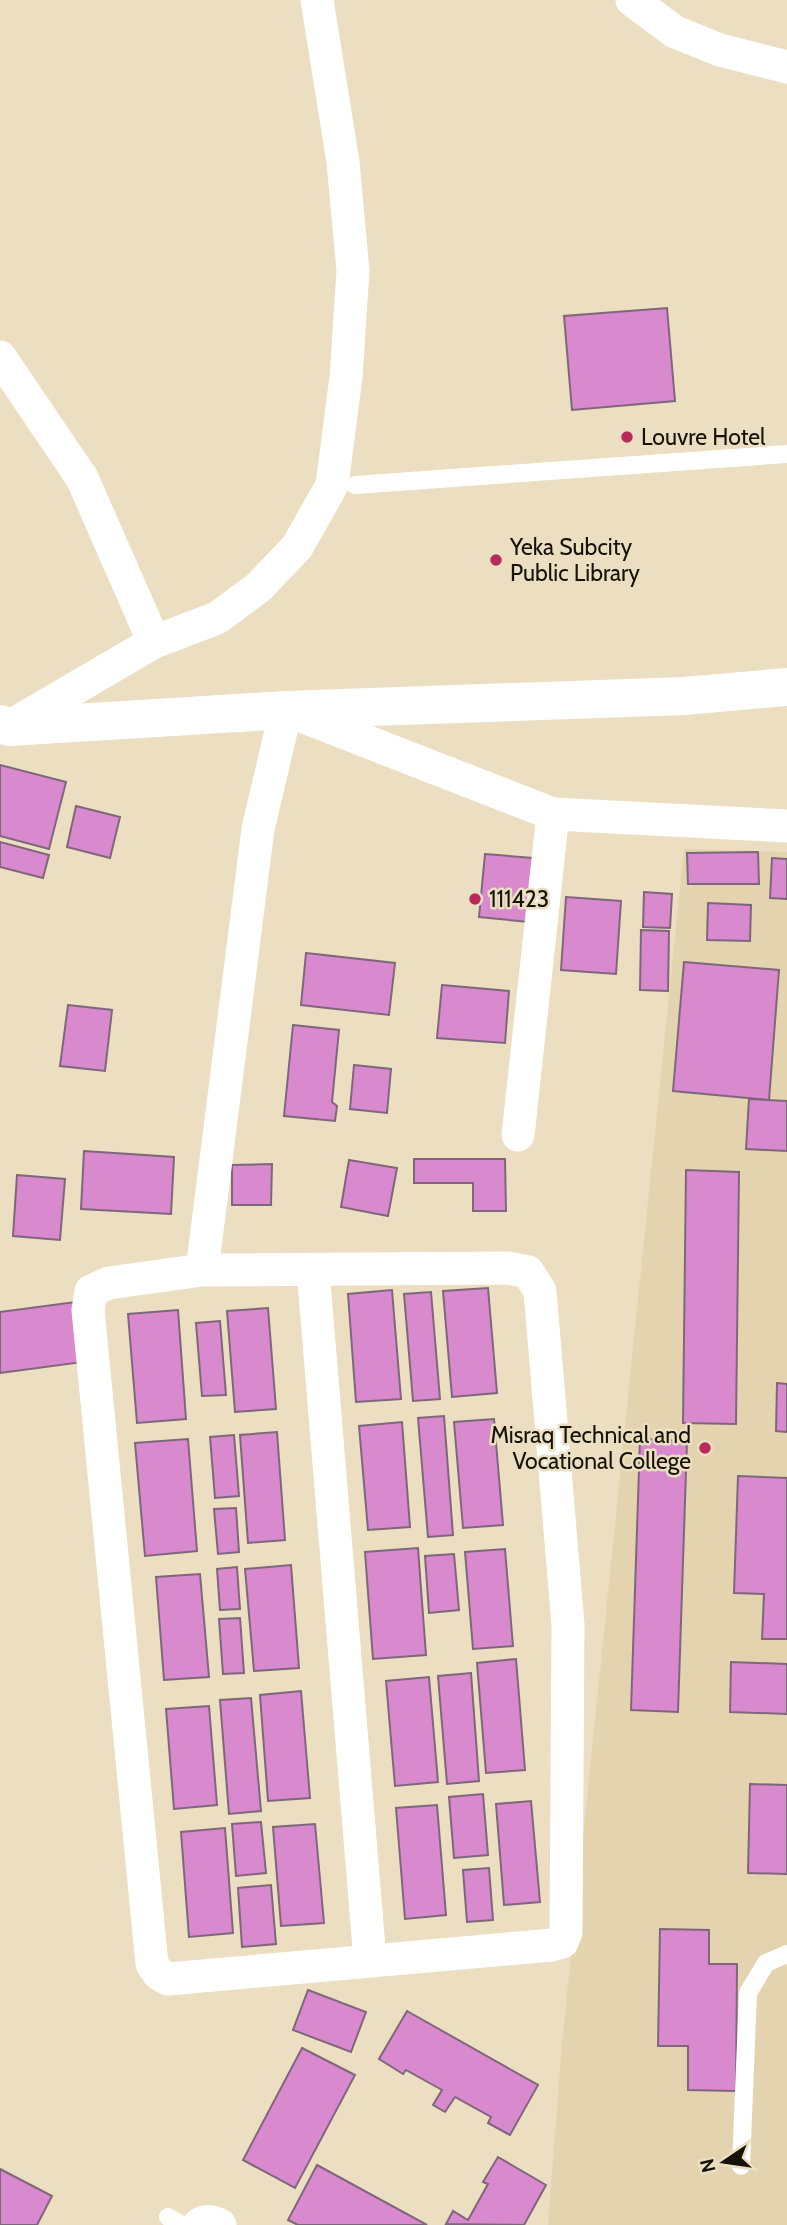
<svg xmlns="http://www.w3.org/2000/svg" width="787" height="2225" viewBox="0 0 787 2225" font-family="Cabin,sans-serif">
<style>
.built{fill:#e4d3af}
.building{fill:#d989cd;stroke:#7f677b;stroke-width:2}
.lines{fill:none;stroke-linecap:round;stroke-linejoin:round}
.lane{stroke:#fff;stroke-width:18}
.street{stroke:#fff;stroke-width:33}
.secondary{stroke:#fff;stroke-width:38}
.poi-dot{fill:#b82a5a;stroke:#ebdec1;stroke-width:2.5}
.labels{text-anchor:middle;stroke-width:5;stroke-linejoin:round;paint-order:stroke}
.poi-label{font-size:23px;fill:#161207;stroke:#ebdec1;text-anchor:start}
</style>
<rect width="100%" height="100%" fill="#ebdec1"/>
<path class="built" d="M684,849L787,852V2225H548L562,2044Z"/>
<g class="building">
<path d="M667,308L675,401L572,410L564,316Z"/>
<path d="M0,765L66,782L49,849L0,836Z"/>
<path d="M76,806L120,817L110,858L67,847Z"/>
<path d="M0,842L49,855L43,878L0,867Z"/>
<path d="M758,852L759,884H688L687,853Z"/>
<path d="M485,854L545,859L539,923L479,917Z"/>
<path d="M772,858L787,859V899L770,898Z"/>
<path d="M644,892L672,894L670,928L643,927Z"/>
<path d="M566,897L621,901L616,974L561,970Z"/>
<path d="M708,903L751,905L750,941L707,940Z"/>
<path d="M641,930L669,931L668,991L640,990Z"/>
<path d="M306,953L395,963L389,1015L301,1005Z"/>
<path d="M684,962L779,970L769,1100L673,1091Z"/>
<path d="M442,985L509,991L505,1043L437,1038Z"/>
<path d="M68,1005L112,1010L105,1071L60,1066Z"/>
<path d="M293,1025L339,1030L332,1102L337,1106L335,1121L284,1116Z"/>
<path d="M354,1065L391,1069L387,1113L350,1109Z"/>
<path d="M749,1099L787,1101V1151L746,1149Z"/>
<path d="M84,1151L174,1157L171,1214L81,1209Z"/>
<path d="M414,1159H505L506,1211H473V1183H414Z"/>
<path d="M349,1160L397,1168L388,1216L341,1207Z"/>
<path d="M272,1164L271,1205H232V1165Z"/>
<path d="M686,1170L739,1172L736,1424L683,1423Z"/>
<path d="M17,1175L65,1179L60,1240L13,1236Z"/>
<path d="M488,1288L497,1393L452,1397L443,1291Z"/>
<path d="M392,1290L401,1399L356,1402L348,1294Z"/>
<path d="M431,1292L440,1399L413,1401L404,1294Z"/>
<path d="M75,1302L83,1362L0,1373V1312Z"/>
<path d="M268,1308L276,1409L235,1412L227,1311Z"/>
<path d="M178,1310L186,1419L137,1423L128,1314Z"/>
<path d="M220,1321L226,1395L202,1396L196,1323Z"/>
<path d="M777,1383L787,1384V1432L776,1431Z"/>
<path d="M444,1416L453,1535L428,1537L418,1418Z"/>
<path d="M494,1419L503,1525L463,1528L454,1422Z"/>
<path d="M402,1422L410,1527L368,1530L359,1426Z"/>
<path d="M277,1432L285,1540L248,1543L240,1435Z"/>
<path d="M234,1435L239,1496L215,1498L210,1437Z"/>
<path d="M188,1439L197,1551L145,1556L135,1443Z"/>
<path d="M640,1439L687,1441L678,1712L631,1710Z"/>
<path d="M738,1476L787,1478V1639H762L764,1594L734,1593Z"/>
<path d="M236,1508L239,1552L218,1554L214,1509Z"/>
<path d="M418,1548L426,1655L373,1659L365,1552Z"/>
<path d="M505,1549L513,1646L473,1649L465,1552Z"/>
<path d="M454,1554L459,1610L429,1613L425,1556Z"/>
<path d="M291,1565L299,1668L254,1671L245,1569Z"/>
<path d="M237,1567L240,1609L220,1610L217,1569Z"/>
<path d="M200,1574L209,1677L164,1680L156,1577Z"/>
<path d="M240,1618L244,1673L223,1674L219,1619Z"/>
<path d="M516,1659L525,1770L486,1773L477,1663Z"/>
<path d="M731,1662L787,1664V1714L730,1712Z"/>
<path d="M471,1673L479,1781L447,1784L438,1676Z"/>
<path d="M429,1677L438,1782L395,1786L386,1681Z"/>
<path d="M301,1691L310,1798L268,1801L260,1695Z"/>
<path d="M251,1698L261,1811L229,1814L220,1700Z"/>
<path d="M209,1706L217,1805L174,1809L166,1709Z"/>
<path d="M750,1784L787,1785V1874L748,1873Z"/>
<path d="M483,1794L488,1855L454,1858L449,1797Z"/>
<path d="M531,1801L540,1902L504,1905L496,1804Z"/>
<path d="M437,1805L446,1915L405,1919L396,1808Z"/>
<path d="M261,1822L266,1873L236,1876L232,1824Z"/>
<path d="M315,1824L324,1923L281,1926L273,1827Z"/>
<path d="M225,1828L233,1933L189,1937L181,1832Z"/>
<path d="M489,1868L493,1920L467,1922L463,1870Z"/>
<path d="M271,1885L276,1944L242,1947L238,1888Z"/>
<path d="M660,1929L709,1930V1964H737L736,2091L688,2090V2046H658Z"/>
<path d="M308,1990L366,2012L351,2052L293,2030Z"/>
<path d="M407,2011L538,2085L510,2135L488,2123L491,2117L455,2097L445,2112L433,2105L442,2090L406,2070L403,2074L379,2059Z"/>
<path d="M302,2048L355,2075L295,2188L243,2160Z"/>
<path d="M498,2157L546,2185L524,2225L446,2224L453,2211L468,2220L488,2184L483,2182Z"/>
<path d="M317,2165L427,2225H298L288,2220Z"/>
<path d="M0,2169L52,2196L37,2225H0Z"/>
</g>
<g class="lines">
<g class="lane">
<path d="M355,485L787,454"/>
<path d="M741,2166L748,1993L766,1963L787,1954"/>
<path d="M168,2217L182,2225"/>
</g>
<g class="street">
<path d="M632,0L675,32L720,50L787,67"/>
<path d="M0,357L82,478L154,642L9,727"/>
<path d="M154,642L217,618L259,587L297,547L332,485L346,377L353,271L343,162L317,0"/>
<path d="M518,1135L553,814"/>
<path d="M202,1270L508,1268L528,1272L540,1291L568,1625L566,1932L562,1942L552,1945L168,1979L159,1974L152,1964L88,1310L91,1291L109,1283L202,1270L258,829L286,710L553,814L787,826"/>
<path d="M313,1270L370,1960"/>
<path d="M199,2225C205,2220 213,2221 220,2225"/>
</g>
<path class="secondary" d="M0,724L9,727L286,710L684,696L787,687"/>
</g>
<g class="poi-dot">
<circle cx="627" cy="437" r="7"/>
<circle cx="496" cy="560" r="7"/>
<circle cx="475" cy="899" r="7"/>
<circle cx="705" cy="1448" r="7"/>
</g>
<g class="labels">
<g class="poi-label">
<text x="641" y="445">Louvre Hotel</text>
<text x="510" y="555">Yeka Subcity<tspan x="510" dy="26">Public Library</tspan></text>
<text x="489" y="907">111423</text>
<text x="691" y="1443" text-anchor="end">Misraq Technical and<tspan x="691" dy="26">Vocational College</tspan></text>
</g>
</g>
<g transform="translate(724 2162) rotate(257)" stroke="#ebdec1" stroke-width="5" paint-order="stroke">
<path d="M0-5L12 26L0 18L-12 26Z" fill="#161207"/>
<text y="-10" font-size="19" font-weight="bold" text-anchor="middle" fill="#161207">N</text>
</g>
</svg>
